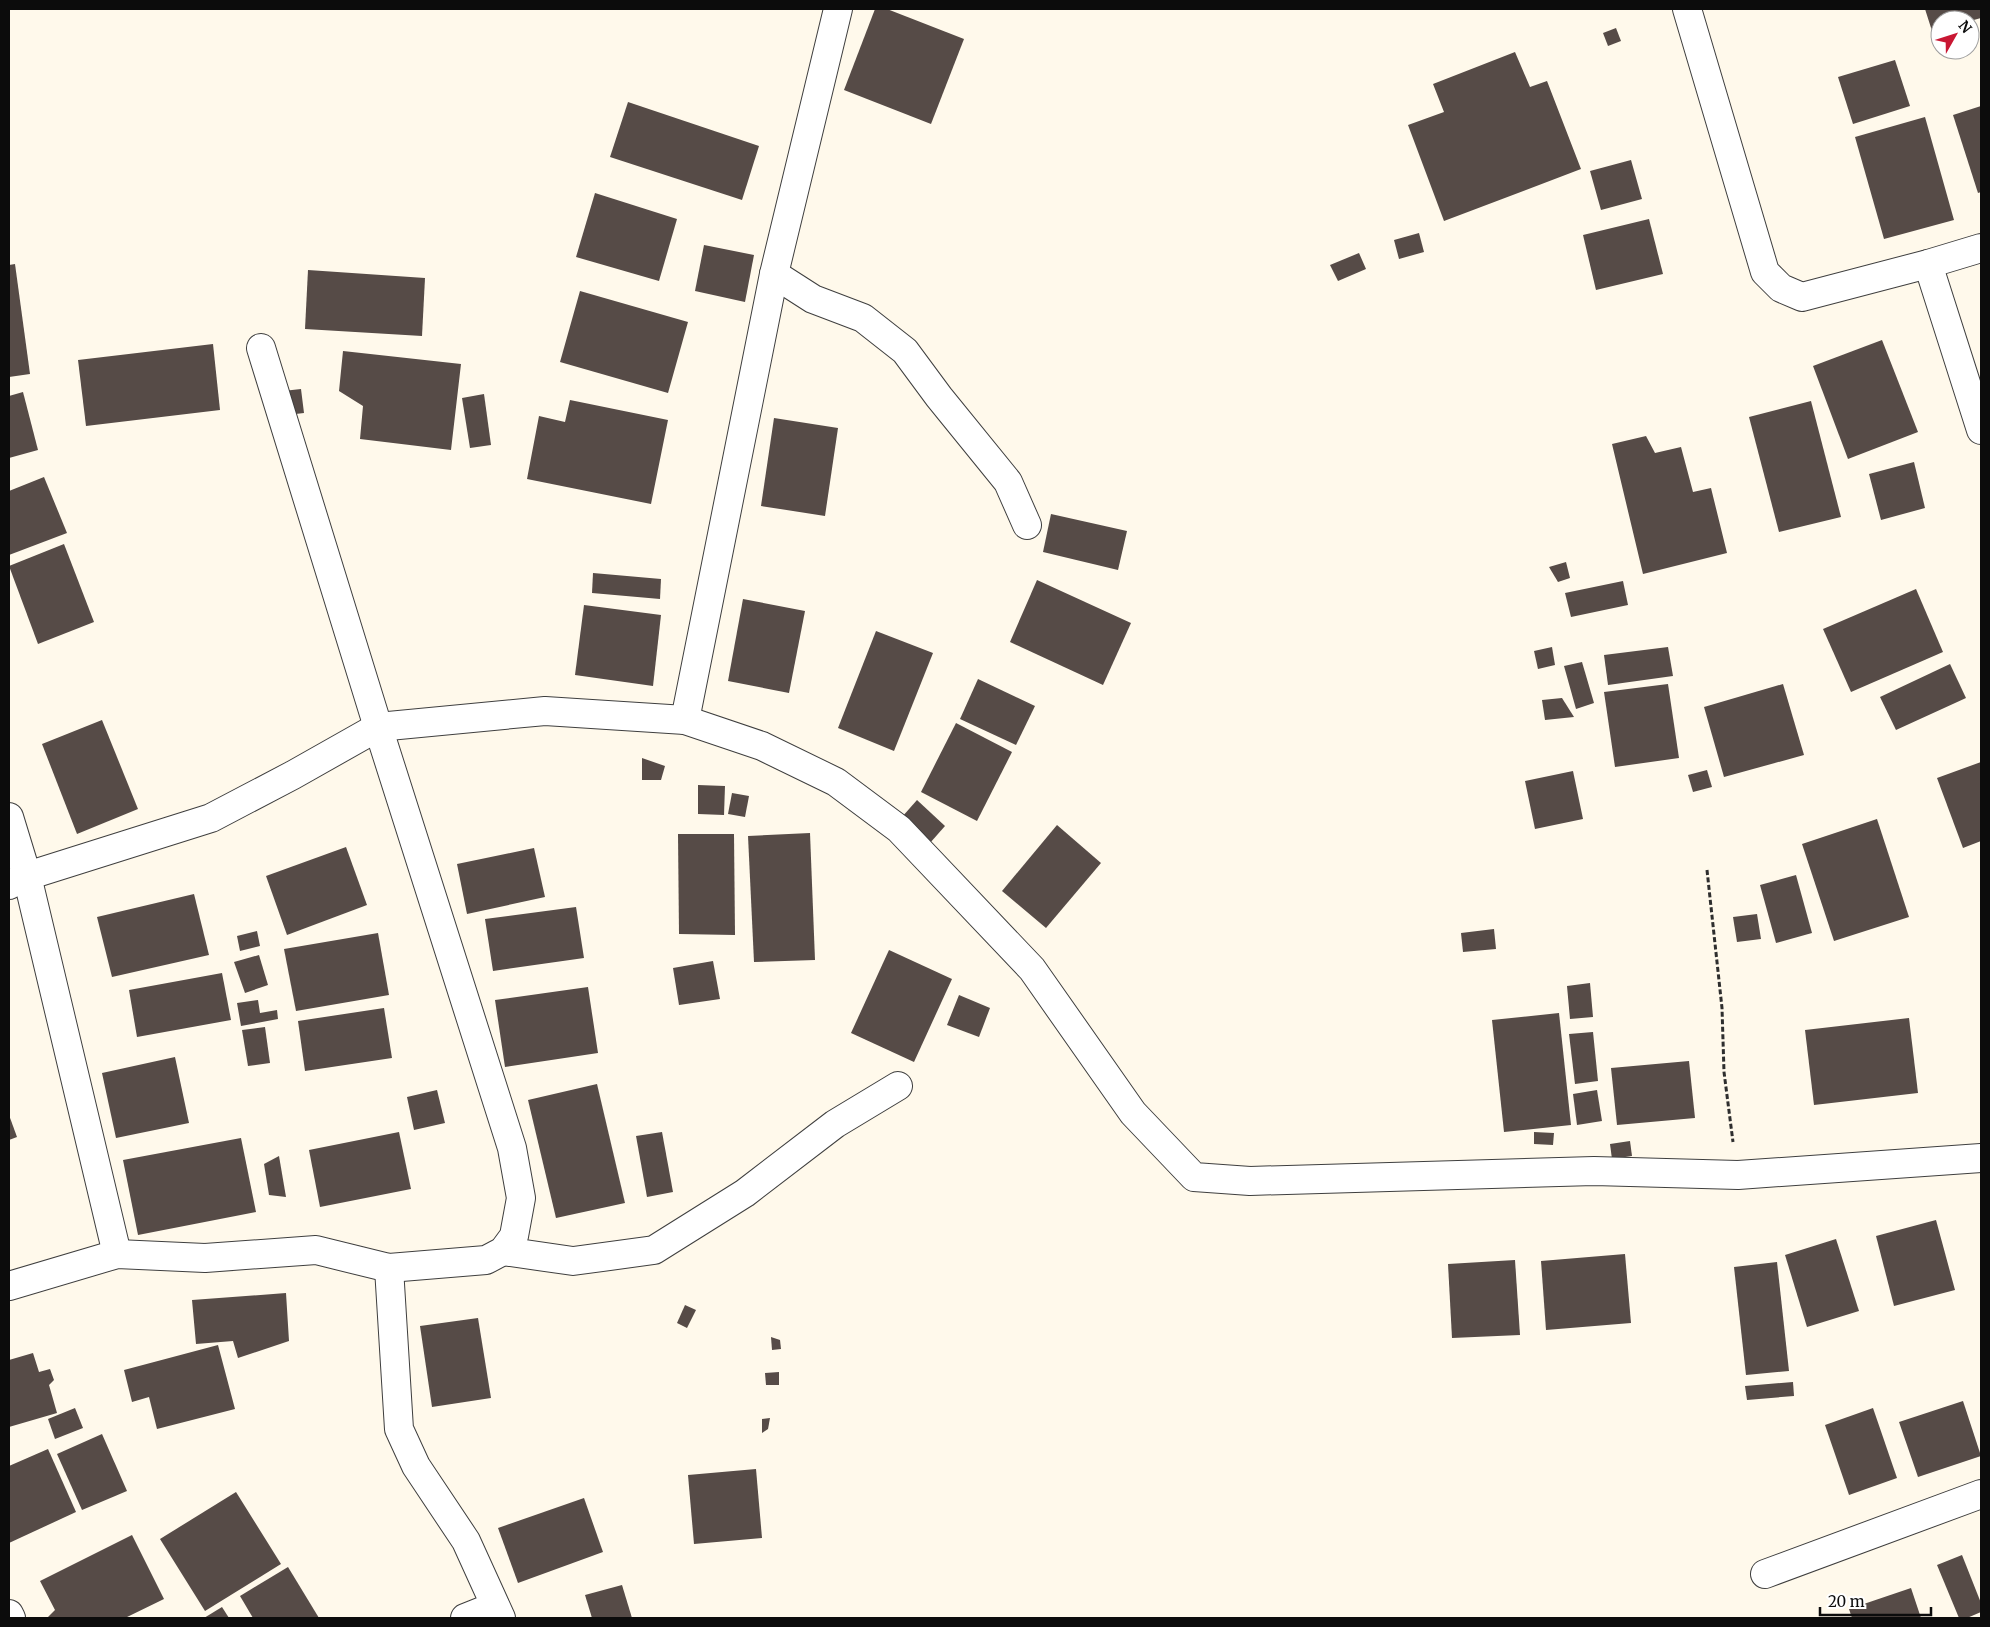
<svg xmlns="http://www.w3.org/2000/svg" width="1990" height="1627" viewBox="0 0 1990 1627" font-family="Merriweather,serif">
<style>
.building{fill:#564b47}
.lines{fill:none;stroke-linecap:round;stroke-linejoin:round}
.minor-casing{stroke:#3f3f3f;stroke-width:30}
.path{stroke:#2e2e2e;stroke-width:3;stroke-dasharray:5 2.5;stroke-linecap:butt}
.minor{stroke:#fff;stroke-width:28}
</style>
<rect width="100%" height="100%" fill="#fff9eb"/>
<g class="building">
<path d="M875,9H887L964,39L931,124L844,90Z"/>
<path d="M1925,9H1981V18L1970,21L1940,20V29L1932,31Z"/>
<path d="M1616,28L1621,41L1608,46L1603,33Z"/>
<path d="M1515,52L1530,87L1547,81L1581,169L1444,221L1408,125L1444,112L1433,84Z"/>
<path d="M1895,60L1910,106L1853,124L1838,77Z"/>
<path d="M628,102L759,146L742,200L610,157Z"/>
<path d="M1981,106V192L1978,193L1953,115Z"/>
<path d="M1925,117L1954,220L1884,239L1855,137Z"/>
<path d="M1631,160L1642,199L1601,210L1590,171Z"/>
<path d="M595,193L677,219L659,281L576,257Z"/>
<path d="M1649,219L1663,274L1596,290L1583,235Z"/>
<path d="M1419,233L1424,252L1399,259L1394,240Z"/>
<path d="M704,245L754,255L745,302L695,291Z"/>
<path d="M1359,253L1366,269L1338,281L1330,265Z"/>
<path d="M15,264L30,374L9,377V265Z"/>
<path d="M308,270L425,278L422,336L305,329Z"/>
<path d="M580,291L688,322L668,393L560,362Z"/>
<path d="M1882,340L1918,432L1848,459L1813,366Z"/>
<path d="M213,344L220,410L86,426L78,360Z"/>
<path d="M343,351L461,364L451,450L360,439L363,406L339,391Z"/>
<path d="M301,389L304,413L287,415L283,391Z"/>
<path d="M23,392L38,450L9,458V396Z"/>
<path d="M484,394L491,445L470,448L462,398Z"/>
<path d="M570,400L668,420L651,504L527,479L539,416L565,422Z"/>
<path d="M1811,401L1841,517L1779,532L1749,417Z"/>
<path d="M774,418L838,428L825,516L761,506Z"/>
<path d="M1646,436L1655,453L1681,447L1693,492L1711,488L1727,553L1643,574L1612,444Z"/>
<path d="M1914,462L1925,508L1881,520L1869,474Z"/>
<path d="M44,477L67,533L9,555V491Z"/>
<path d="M1051,514L1127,531L1118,570L1043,552Z"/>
<path d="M64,544L94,622L38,644L9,566Z"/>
<path d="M1566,562L1570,578L1558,582L1549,567Z"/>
<path d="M593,573L661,579L660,599L592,593Z"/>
<path d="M1037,580L1131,623L1103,685L1010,642Z"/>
<path d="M1623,581L1628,605L1571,617L1565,593Z"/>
<path d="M1916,589L1943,652L1851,692L1823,629Z"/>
<path d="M743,599L805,611L789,693L728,681Z"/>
<path d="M584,605L661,615L653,686L575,675Z"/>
<path d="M876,631L933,653L894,751L838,728Z"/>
<path d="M1552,647L1555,665L1538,669L1534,651Z"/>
<path d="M1668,647L1673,676L1608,685L1604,655Z"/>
<path d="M1582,662L1594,703L1576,709L1564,666Z"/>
<path d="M1950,664L1966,698L1896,730L1880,697Z"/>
<path d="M978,679L1035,706L1016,745L960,719Z"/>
<path d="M1668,684L1679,758L1615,767L1604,692Z"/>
<path d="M1783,684L1804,755L1724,777L1704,707Z"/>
<path d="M1562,698L1574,717L1545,720L1542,700Z"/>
<path d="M102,720L138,809L77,834L42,744Z"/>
<path d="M956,723L1012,752L977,821L921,792Z"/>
<path d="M642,758L665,766L661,780H642Z"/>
<path d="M1981,762V841L1963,848L1937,778Z"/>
<path d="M1707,770L1712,787L1693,792L1688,775Z"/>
<path d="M1573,771L1583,819L1535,829L1525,781Z"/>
<path d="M698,785L725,786L724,815L698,814Z"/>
<path d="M732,793L749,796L745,817L728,814Z"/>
<path d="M917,800L945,826L930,843L902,817Z"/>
<path d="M1877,819L1909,917L1834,941L1802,844Z"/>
<path d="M1057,825L1101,863L1046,928L1002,891Z"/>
<path d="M810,833L815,960L754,962L748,836Z"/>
<path d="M678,834H734L735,935L679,934Z"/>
<path d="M346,847L367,905L287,935L266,876Z"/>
<path d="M534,848L545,897L467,914L457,864Z"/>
<path d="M1796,875L1812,933L1776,943L1760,885Z"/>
<path d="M194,894L209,955L112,977L97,917Z"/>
<path d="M576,907L584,958L493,971L485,919Z"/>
<path d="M1757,914L1761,939L1737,942L1733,917Z"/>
<path d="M1494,929L1496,949L1463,952L1461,933Z"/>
<path d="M257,931L260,946L240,951L237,936Z"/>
<path d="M378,933L389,995L296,1011L284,949Z"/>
<path d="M889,950L952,979L914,1062L851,1033Z"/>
<path d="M259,955L268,985L245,993L234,962Z"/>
<path d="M713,961L720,999L679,1005L673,968Z"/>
<path d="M222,973L231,1020L137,1037L129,990Z"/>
<path d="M1590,983L1593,1017L1570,1019L1567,986Z"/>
<path d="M588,987L598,1053L505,1067L495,1000Z"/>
<path d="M959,995L990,1008L979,1037L947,1025Z"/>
<path d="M258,1000L260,1013L277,1010L278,1019L241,1026L237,1003Z"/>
<path d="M384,1008L392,1058L305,1071L298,1021Z"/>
<path d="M1559,1013L1571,1125L1504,1132L1492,1020Z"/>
<path d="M1909,1018L1918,1093L1814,1105L1805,1030Z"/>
<path d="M265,1027L270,1063L248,1066L242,1030Z"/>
<path d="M1593,1032L1598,1081L1575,1084L1569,1034Z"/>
<path d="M175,1057L189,1123L116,1138L102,1073Z"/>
<path d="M1689,1061L1695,1118L1617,1125L1611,1068Z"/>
<path d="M597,1084L625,1203L556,1218L528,1100Z"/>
<path d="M437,1090L445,1123L414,1130L407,1097Z"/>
<path d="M1597,1090L1602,1121L1577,1125L1573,1094Z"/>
<path d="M9,1115L17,1137L9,1140Z"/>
<path d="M399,1132L411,1189L320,1207L309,1150Z"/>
<path d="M662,1132L673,1192L647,1197L636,1136Z"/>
<path d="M1534,1132L1554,1133L1553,1145L1534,1144Z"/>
<path d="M241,1138L256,1212L138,1235L123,1160Z"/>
<path d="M1630,1141L1632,1156L1612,1159L1610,1144Z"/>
<path d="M279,1156L286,1197L269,1195L264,1164Z"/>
<path d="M1936,1220L1955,1290L1894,1306L1876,1236Z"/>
<path d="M1836,1239L1859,1311L1807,1327L1785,1255Z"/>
<path d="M1625,1254L1631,1323L1546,1330L1541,1261Z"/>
<path d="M1515,1260L1520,1335L1452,1338L1448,1264Z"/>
<path d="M1777,1262L1789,1371L1746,1375L1734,1267Z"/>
<path d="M286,1293L289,1341L238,1358L233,1341L196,1344L192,1300Z"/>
<path d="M685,1305L696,1310L687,1328L677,1323Z"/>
<path d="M478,1318L491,1398L432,1407L420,1326Z"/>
<path d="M771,1337L780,1340L781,1349L772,1350Z"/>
<path d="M218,1345L235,1409L157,1429L149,1397L132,1402L124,1370Z"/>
<path d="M33,1353L39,1372L50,1369L54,1380L49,1385L57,1413L9,1427V1360Z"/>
<path d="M779,1372V1385H766L765,1373Z"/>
<path d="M1793,1382L1794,1396L1747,1400L1745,1386Z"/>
<path d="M1963,1401L1981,1456L1918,1477L1899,1422Z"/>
<path d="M75,1408L83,1428L55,1439L48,1419Z"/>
<path d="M1873,1408L1897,1478L1849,1495L1825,1425Z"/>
<path d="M770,1418L768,1429L762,1433V1419Z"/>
<path d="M102,1434L127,1491L82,1510L57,1454Z"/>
<path d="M48,1449L76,1512L9,1543V1466Z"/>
<path d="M756,1469L762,1538L694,1544L688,1475Z"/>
<path d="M236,1492L281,1564L205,1611L160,1539Z"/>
<path d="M584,1498L603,1552L518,1583L498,1528Z"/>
<path d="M132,1535L164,1599L125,1618H47L55,1610L40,1581Z"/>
<path d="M1962,1555L1981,1603V1612L1967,1618H1959L1937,1565Z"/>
<path d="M288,1567L319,1618H253L240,1596Z"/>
<path d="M622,1585L632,1618H592L585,1595Z"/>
<path d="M1911,1588L1921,1618H1852L1849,1609Z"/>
<path d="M222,1607L229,1618H204Z"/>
</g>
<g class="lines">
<g class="minor-casing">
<g id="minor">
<path d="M1687,9L1765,272L1781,288L1802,297L1928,264L1981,248"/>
<path d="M1928,264L1981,430"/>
<path d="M774,274L813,299L863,318L905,351L939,397L1008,482L1027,525"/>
<path d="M685,720L774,274L838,9"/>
<path d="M9,817L27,876L117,1254"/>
<path d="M9,885L27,876L211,818L293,775L378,727L545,711L685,720L762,746L836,782L899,829L1032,969L1133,1113L1194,1177L1250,1181L1594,1171L1738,1175L1981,1158"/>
<path d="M503,1251L573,1261L654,1250L745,1193L835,1124L898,1086"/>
<path d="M389,1268L399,1429L416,1466L466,1541L501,1618"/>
<path d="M9,1286L117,1254L205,1258L316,1250L389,1268L486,1260L503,1251L514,1236L521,1198L512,1148L378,727L261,348"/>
<path d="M1765,1574L1981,1494"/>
<path d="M9,1614L11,1618"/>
<path d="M465,1618L495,1606"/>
</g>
</g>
<path class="path" d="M1707,870L1722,1008L1724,1072L1733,1142"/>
<use href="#minor" class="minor"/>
</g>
<rect width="1990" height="1627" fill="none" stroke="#0c0c0c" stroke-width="20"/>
<g transform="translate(1955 35) rotate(51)"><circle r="24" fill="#ffffff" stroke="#9e9e9e"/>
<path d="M0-4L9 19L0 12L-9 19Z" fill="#c91733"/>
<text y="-8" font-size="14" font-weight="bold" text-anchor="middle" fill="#0c0c0c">N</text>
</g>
<path d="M1820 1607v8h111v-8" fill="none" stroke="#0c0c0c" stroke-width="2.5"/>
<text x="1828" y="1607" font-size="15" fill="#0c0c0c" stroke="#ffffff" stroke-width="4" paint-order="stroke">20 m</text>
</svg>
